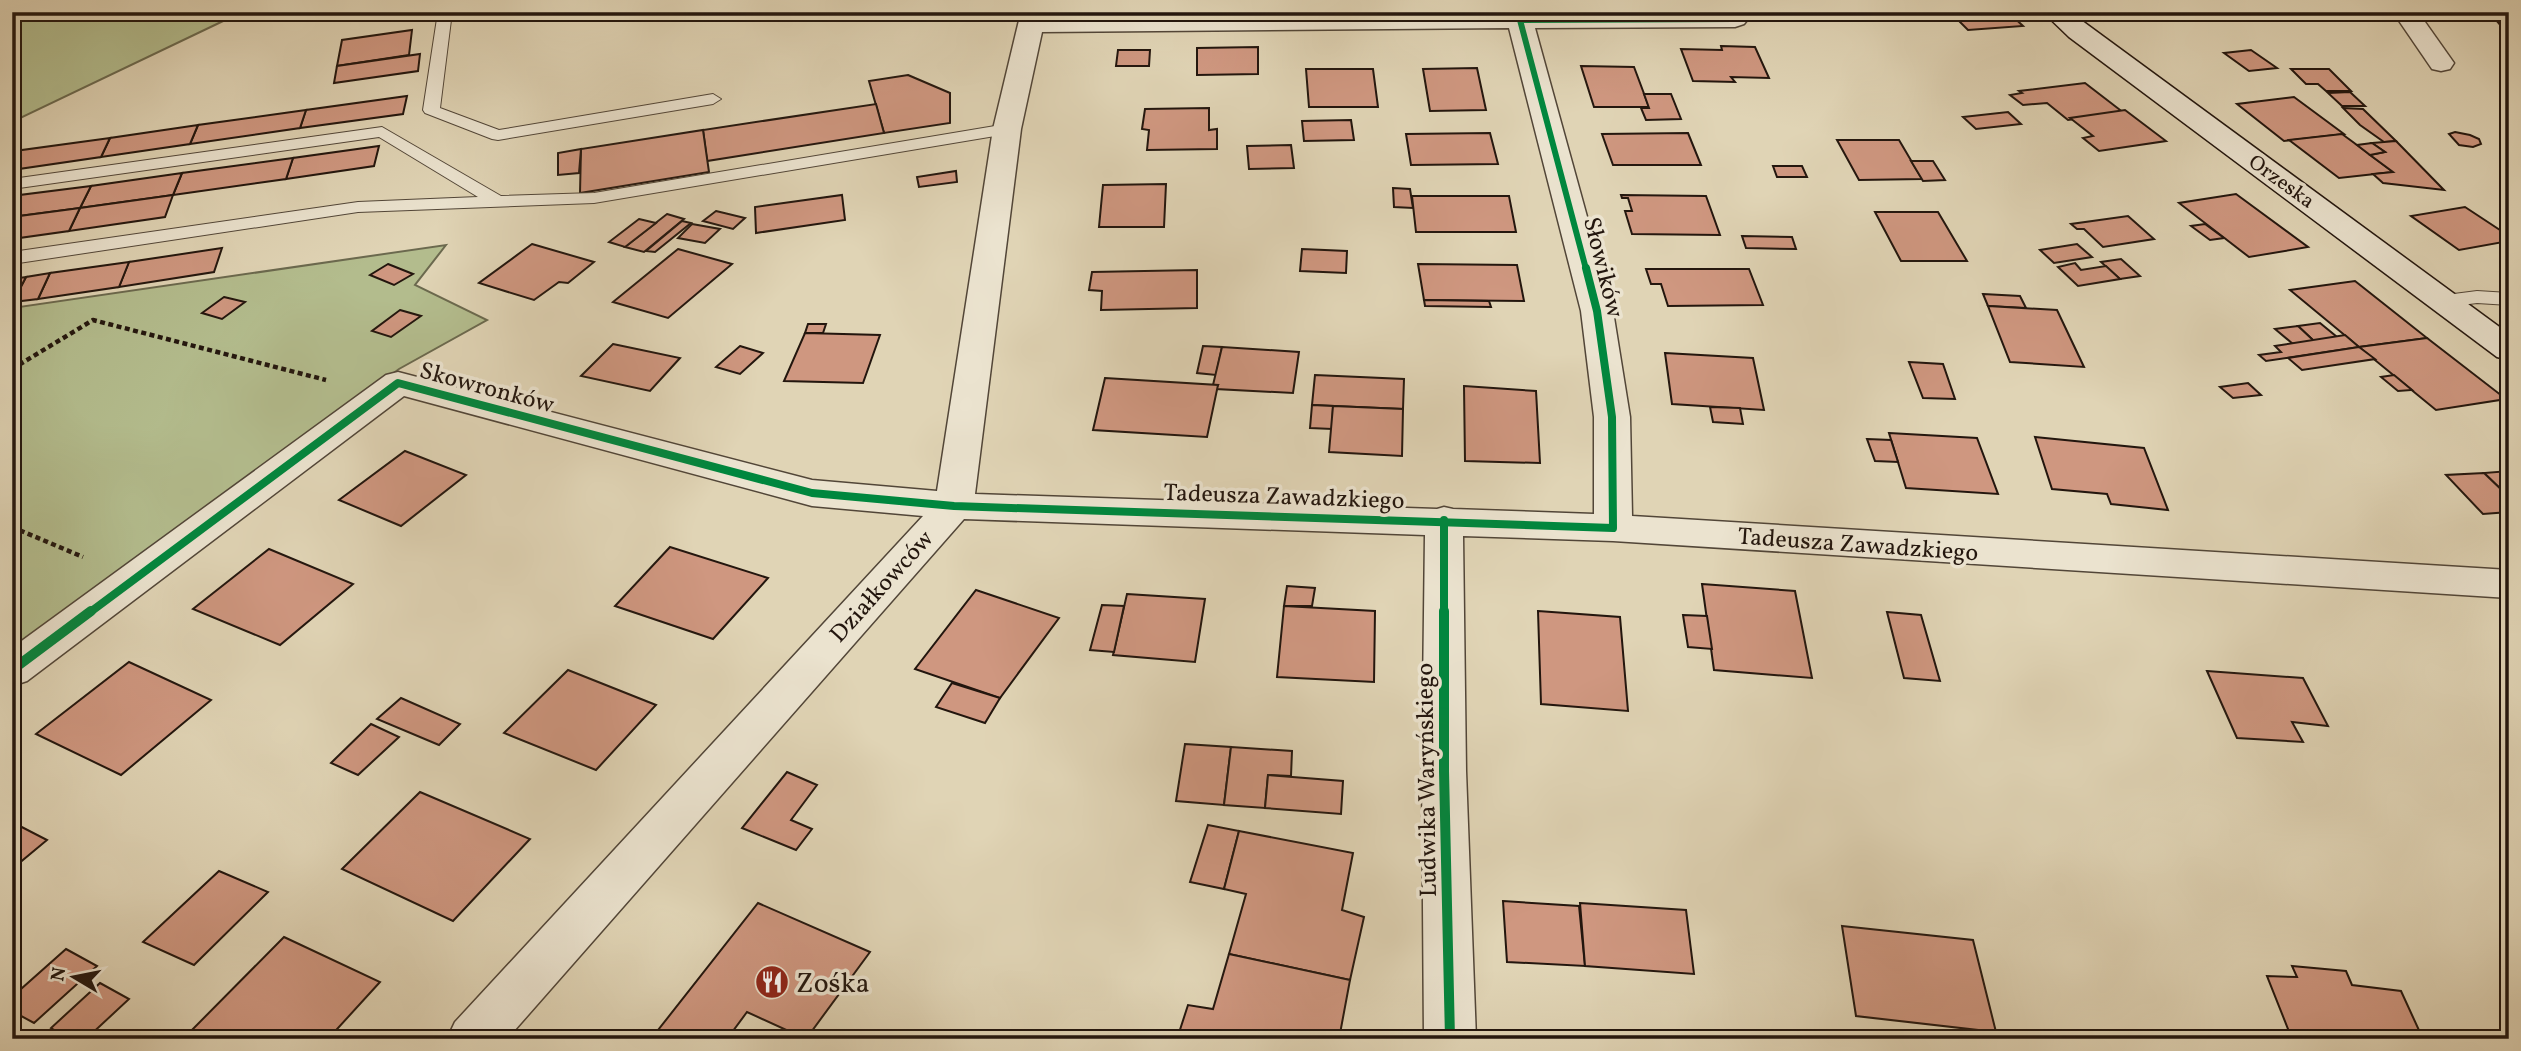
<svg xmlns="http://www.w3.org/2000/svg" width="2521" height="1051" viewBox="0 0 2521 1051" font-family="Vollkorn,serif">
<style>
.green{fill:#b3bc8d;stroke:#6b694e;stroke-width:2}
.building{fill:#cf9780;stroke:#23160e;stroke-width:2}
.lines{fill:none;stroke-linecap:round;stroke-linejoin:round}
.lane-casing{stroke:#524638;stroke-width:2}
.street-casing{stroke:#524638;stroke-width:3}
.secondary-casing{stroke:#23160e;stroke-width:3}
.path{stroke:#23160e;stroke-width:4.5;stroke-dasharray:5 3.5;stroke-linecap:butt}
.lane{fill:#ebe3cf;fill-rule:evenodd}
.street{fill:#ebe3cf;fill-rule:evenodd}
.secondary{fill:#ebe3cf;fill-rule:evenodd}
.cycleway-far2-casing{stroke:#ebe3cf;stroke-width:10}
.cycleway-far1-casing{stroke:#ebe3cf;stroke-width:12}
.cycleway-casing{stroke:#ebe3cf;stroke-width:15}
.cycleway-far2{stroke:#00873e;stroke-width:6}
.cycleway-far1{stroke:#00873e;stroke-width:8}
.cycleway{stroke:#00873e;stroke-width:10}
.labels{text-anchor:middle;stroke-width:7;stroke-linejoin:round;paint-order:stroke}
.far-street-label{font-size:21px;fill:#23160e;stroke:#ebe3cf}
.street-label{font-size:24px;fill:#23160e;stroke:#ebe3cf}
.near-poi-label{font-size:28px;fill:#23160e;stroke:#ebe3cf;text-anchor:start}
</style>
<rect width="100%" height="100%" fill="#e0d4b5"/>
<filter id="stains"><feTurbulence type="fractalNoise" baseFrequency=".00286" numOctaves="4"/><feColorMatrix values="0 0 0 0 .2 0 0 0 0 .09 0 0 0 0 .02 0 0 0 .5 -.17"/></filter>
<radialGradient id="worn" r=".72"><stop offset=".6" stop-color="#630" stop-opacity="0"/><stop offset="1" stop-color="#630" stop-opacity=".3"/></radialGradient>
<g class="green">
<path d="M12,12H242L12,122Z"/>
<path d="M446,245L415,285L487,320L399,369L12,653V308Z"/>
</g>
<g class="building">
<path d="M1853,12H1901L1904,18L1857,19Z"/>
<path d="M1901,12H1929L1933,17L1906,18Z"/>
<path d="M1950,12H2008L2023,26L1968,30Z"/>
<path d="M2489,12H2509V35Z"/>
<path d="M412,30L409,55L337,66L342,40Z"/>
<path d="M1721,46L1755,47L1769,78L1731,77L1735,82L1693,81L1681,49L1722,50Z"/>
<path d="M1258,47V74L1197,75V48Z"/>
<path d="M1118,50H1150L1149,66H1116Z"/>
<path d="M2251,50L2277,68L2249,71L2224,53Z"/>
<path d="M420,54L418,71L334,83L337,66Z"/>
<path d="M1581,66L1634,67L1649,107H1594Z"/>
<path d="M1477,68L1486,110L1430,111L1423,69Z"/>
<path d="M1306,69H1373L1378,107H1309Z"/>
<path d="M2291,69H2329L2351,91H2326L2318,84H2306Z"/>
<path d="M908,75L950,93V123L884,133L869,81Z"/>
<path d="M2085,83L2124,113L2068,120L2047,103L2023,105L2010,95L2022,93L2019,91Z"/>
<path d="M2350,92L2365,106H2342L2328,93Z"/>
<path d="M1644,94H1671L1681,119L1646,120L1641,108H1649Z"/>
<path d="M407,96L403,114L300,128L306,110Z"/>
<path d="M2294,97L2344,134L2284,141L2237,104Z"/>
<path d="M876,104L884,133L707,161L703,130Z"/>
<path d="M1209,108V130L1217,129V149L1147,150L1149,130L1142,129L1145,109Z"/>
<path d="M2343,108L2363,109L2396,141L2384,142L2360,125Z"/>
<path d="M306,110L300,128L190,144L198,125Z"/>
<path d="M2125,110L2166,141L2099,151L2083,138L2093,136L2070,118Z"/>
<path d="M2008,112L2021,124L1976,129L1963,117Z"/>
<path d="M1351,120L1354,140L1304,141L1302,121Z"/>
<path d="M198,125L190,144L101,157L110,138Z"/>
<path d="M703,130L709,172L580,193L581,149Z"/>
<path d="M2455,132L2470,135L2479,139L2481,144L2473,147L2459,145L2449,134Z"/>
<path d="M1490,133L1498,164L1411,165L1406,134Z"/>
<path d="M1688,133L1701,165H1613L1602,134Z"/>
<path d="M2342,134L2357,145L2393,172L2339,178L2289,140Z"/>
<path d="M110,138L101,157L12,170L15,151Z"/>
<path d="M1837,140H1899L1922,179L1859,180Z"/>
<path d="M2396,141L2444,190L2383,183L2373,174L2393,172L2370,155L2385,152L2372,143Z"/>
<path d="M2372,143L2385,152L2370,155L2357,145Z"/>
<path d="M1291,145L1294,168L1249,169L1247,146Z"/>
<path d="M379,146L374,166L286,179L293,158Z"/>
<path d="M581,149L579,173L558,175V153Z"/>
<path d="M293,158L286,179L173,195L182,173Z"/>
<path d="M1911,161H1933L1945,180L1923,181Z"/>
<path d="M1773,166H1802L1807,177H1777Z"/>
<path d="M956,171L957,182L919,187L917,177Z"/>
<path d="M182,173L173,195L80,208L91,186Z"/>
<path d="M1166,184L1164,227H1099L1103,185Z"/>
<path d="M91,186L80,208L12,217V196Z"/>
<path d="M1393,188L1410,189L1413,208L1394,207Z"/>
<path d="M2236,194L2308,247L2249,257L2179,203Z"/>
<path d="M173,195L165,217L69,231L80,208Z"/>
<path d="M842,195L845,220L756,233L755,207Z"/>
<path d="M1621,195L1706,196L1720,235L1632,234L1625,211H1632L1628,198H1622Z"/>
<path d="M1412,196H1509L1516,232H1416Z"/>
<path d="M2465,207L2509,236V241L2459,250L2411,216Z"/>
<path d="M80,208L69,231L12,239V217Z"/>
<path d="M716,211L745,218L733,229L703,221Z"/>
<path d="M1875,212H1938L1967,261H1901Z"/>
<path d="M667,214L684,219L644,252L625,247Z"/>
<path d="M2128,216L2154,239L2103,247L2084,229H2077L2071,224Z"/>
<path d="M639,219L656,223L625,247L609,242Z"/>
<path d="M682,221L691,223L655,252L646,251Z"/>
<path d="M692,224L720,229L705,243L678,238Z"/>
<path d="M2205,224L2224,238L2210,240L2191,226Z"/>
<path d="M1742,236L1792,237L1796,249L1746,248Z"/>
<path d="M532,244L594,262L568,283L559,282L534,300L479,283Z"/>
<path d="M2077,244L2092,257L2054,263L2040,250Z"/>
<path d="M222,248L214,272L119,287L129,262Z"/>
<path d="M678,249L732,264L668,318L613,302Z"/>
<path d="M1302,249L1347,251L1346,273L1300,271Z"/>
<path d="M2121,259L2140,276L2120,279L2101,262Z"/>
<path d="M129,262L119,287L38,299L50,273Z"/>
<path d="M2075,263L2081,270L2106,266L2120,279L2078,286L2058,267Z"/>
<path d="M388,264L413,274L394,285L370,275Z"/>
<path d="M1418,264L1517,265L1524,301L1424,300Z"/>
<path d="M1646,269H1749L1763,305L1668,306L1661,284H1651Z"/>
<path d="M1197,270V308L1101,310L1102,291L1089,290L1092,272Z"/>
<path d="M50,273L38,299L13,302L26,277Z"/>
<path d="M26,277L13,302L12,303V279Z"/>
<path d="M2355,281L2427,338L2359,347L2290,290Z"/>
<path d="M1983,294L2020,296L2026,308L1988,306Z"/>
<path d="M224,297L245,302L222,319L202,313Z"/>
<path d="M1424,300L1489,301L1491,307L1425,306Z"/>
<path d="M1988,306L2057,310L2084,367L2010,362Z"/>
<path d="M400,310L421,316L391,337L372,331Z"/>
<path d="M2320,323L2337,337L2314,341L2298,326Z"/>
<path d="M808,324H826L823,333H805Z"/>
<path d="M2298,326L2314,341L2293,344L2275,329Z"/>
<path d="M805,333L880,335L863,383L784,381Z"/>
<path d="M2345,335L2359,347L2266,361L2259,355L2281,352L2275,346Z"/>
<path d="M2427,338L2506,399L2436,410L2359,347Z"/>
<path d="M613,344L680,358L650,391L581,376Z"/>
<path d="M740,346L763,353L740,374L716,367Z"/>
<path d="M1203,346L1222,347L1216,375L1197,373Z"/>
<path d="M1222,347L1299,352L1293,393L1216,389L1218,385H1213Z"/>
<path d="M2359,347L2375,359L2302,370L2288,358Z"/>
<path d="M1665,353L1753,358L1764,410L1672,404Z"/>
<path d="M1909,362L1943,364L1955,399L1923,398Z"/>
<path d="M1315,375L1404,379L1403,409L1312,405Z"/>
<path d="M2394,375L2412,390L2398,391L2381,377Z"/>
<path d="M1105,378L1218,385L1207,437L1093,430Z"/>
<path d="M2248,383L2261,395L2233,398L2220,387Z"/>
<path d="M1464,386L1536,391L1540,463L1465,461Z"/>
<path d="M1312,405L1333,406L1332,429L1310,428Z"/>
<path d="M1333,406L1403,409L1402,456L1329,452Z"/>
<path d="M1710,407L1740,408L1743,424L1713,422Z"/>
<path d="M1889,433L1977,438L1998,494L1906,488Z"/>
<path d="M2035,437L2144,448L2168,510L2111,504L2107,494L2052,489Z"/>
<path d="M1867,439L1891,440L1898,462L1875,461Z"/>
<path d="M405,451L466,475L401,526L339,500Z"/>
<path d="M2509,471V497L2484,473Z"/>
<path d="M2484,473L2509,497V512L2483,514L2446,475Z"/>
<path d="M670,547L768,578L713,639L615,606Z"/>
<path d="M269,549L353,584L280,645L193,609Z"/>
<path d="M1702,584L1795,591L1812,678L1714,670Z"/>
<path d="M1287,586L1315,588L1312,606H1284Z"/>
<path d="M976,590L1059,618L1000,698L915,669Z"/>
<path d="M1127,594L1205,599L1195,662L1113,655Z"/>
<path d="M1102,605L1124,606L1114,652L1090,650Z"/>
<path d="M1284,606L1375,611L1374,682L1277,677Z"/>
<path d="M1538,611L1620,617L1628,711L1541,704Z"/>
<path d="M1887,612L1921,615L1940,681L1904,678Z"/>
<path d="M1683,615L1707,616L1712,649L1688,647Z"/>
<path d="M129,662L211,700L121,775L36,734Z"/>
<path d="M568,670L656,705L596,770L504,733Z"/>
<path d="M2207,671L2303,678L2328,726L2292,722L2303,742L2237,738Z"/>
<path d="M952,683L1000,698L985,723L936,707Z"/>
<path d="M401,698L460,724L439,745L377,719Z"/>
<path d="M371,724L399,737L358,775L331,763Z"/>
<path d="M1185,744L1231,747L1224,805L1176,801Z"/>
<path d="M1231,747L1292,751L1291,776L1268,775L1265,808L1224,805Z"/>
<path d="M787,772L817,785L791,820L812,829L796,850L742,828Z"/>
<path d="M1268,775L1343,781L1341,814L1265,808Z"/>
<path d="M420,792L530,839L453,921L342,869Z"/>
<path d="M12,822L47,840L12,869Z"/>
<path d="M1208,825L1239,831L1224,889L1190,882Z"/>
<path d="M1239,831L1353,853L1342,910L1364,917L1350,980L1229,954L1246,894L1224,889Z"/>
<path d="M219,871L268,892L194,965L143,942Z"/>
<path d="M1503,901L1579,906L1585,966L1507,962Z"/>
<path d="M758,903L870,952L806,1039L747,1012L727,1039H651Z"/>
<path d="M1580,903L1686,910L1694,974L1585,966Z"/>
<path d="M1842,926L1973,940L1996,1032L1856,1016Z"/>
<path d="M284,937L380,982L328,1039H183Z"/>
<path d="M66,949L97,966L34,1023L12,1011V997Z"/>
<path d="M1229,954L1350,980L1339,1039H1177L1188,1005L1213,1009Z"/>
<path d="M2292,966L2346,971L2352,985L2401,991L2423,1039H2292L2267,976L2297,977Z"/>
<path d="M100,983L129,999L86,1039H69L51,1028Z"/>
</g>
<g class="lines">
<g class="lane-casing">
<g id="lane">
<path d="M438,12H452L440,108L499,130L713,94L721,99L713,104L498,140L492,139L425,113L423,110Z"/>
<path d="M1007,124L1013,125L1015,129L1013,133L594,203L358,212L12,264V252L358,202L478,197L379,137L12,189V179L382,127L501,196L594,193Z"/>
<path d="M2477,291L2509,293V305L2477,303L2446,307L2436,301L2446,295Z"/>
</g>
</g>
<g class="street-casing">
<g id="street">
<path d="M1021,12H1047L1046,16L1745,12L1748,19L1744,24L1735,27L1535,28L1613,311L1630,417L1632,516L2509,570V598L1613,541L1463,536L1466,771L1476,1039H1424L1422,771L1425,535L964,519L507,1039H447L455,1022L923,516L812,506L404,396L27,681L12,686V648L386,375L398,372L812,480L937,491L993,129ZM1509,28L1581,311L1594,417V514L1453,509L1444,507L1437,509L975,494L1021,129L1042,32Z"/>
<path d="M2393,12H2418L2454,63L2450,69L2441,71L2432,69Z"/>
</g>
</g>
<g class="secondary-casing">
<path id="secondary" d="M2043,12H2070L2509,334V360L2497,357L2069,37Z"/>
</g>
<g class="path">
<path d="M12,369L93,320L326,380"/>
<path d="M12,527L83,557"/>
</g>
<use href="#lane" class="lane"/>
<use href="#street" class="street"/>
<use href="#secondary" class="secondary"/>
<g class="cycleway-far2-casing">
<path id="cycleway-far2" d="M1586,269L1520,20L1735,19L1732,12"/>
</g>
<g class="cycleway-far1-casing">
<g id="cycleway-far1">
<path d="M1444,520V613"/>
<path d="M89,613L398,383L812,493L954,506L1613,528L1612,417L1597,311L1586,268"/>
</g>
</g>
<g class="cycleway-casing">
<g id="cycleway">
<path d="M1444,611V771L1450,1039"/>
<path d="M12,670L91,611"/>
</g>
</g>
<use href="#cycleway-far2" class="cycleway-far2"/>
<use href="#cycleway-far1" class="cycleway-far1"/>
<use href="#cycleway" class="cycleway"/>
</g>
<defs>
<g id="restaurant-disc" transform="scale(1.75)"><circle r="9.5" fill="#8f2418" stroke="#ebe3cf"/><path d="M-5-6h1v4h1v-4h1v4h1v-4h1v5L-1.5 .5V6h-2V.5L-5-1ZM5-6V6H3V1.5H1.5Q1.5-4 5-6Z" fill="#fff"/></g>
</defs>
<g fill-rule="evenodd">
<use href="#restaurant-disc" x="772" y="982"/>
</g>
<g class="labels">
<g class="far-street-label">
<text transform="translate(2282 181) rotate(36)" y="7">Orzeska</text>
</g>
<g class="street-label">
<text transform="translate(1604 267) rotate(76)" y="8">Słowików</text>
<text transform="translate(487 387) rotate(15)" y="8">Skowronków</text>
<text transform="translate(1284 496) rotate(2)" y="8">Tadeusza Zawadzkiego</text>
<text transform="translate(1858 544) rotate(4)" y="8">Tadeusza Zawadzkiego</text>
<text transform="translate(881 586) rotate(-48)" y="8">Działkowców</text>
<text transform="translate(1426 780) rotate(-91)" y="8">Ludwika Waryńskiego</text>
</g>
<g class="near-poi-label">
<text x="796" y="992">Zośka</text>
</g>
</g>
<rect width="2521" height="1051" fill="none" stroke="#e0d4b5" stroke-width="42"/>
<rect x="14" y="14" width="2493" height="1023" fill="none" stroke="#23160e" stroke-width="3.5"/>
<rect x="21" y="21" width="2479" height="1009" fill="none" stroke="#23160e" stroke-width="2"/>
<g transform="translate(74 977) rotate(280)" stroke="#ebe3cf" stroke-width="5" paint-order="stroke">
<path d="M0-5L12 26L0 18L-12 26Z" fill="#23160e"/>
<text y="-10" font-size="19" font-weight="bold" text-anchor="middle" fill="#23160e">N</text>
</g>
<rect width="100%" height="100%" filter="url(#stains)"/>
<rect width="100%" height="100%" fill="url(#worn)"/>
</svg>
